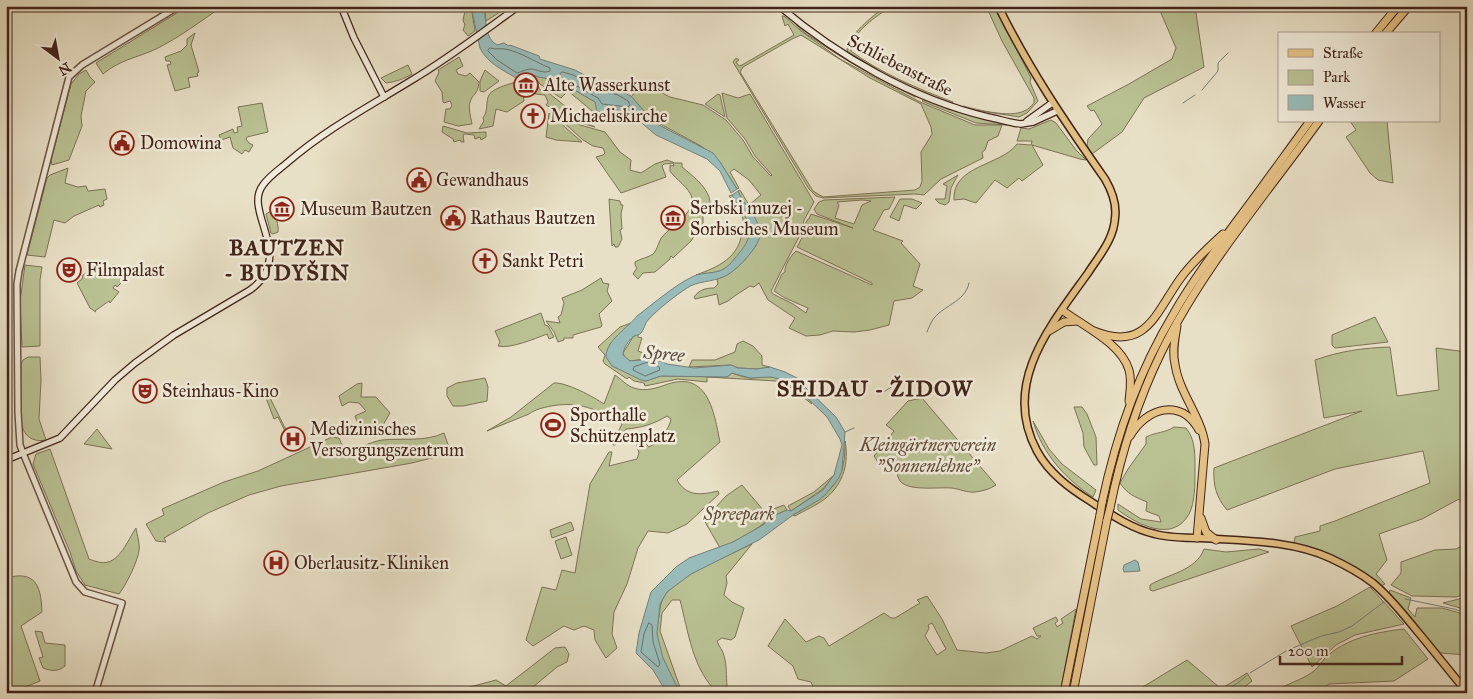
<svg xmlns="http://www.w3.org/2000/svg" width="1473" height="699" viewBox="0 0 1473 699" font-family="'IM FELL Great Primer',serif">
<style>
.green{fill:#b9c193;stroke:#7d7256;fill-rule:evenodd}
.water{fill:#98bcba;stroke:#757f79}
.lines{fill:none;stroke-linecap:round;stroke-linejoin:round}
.shore{stroke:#6c7069;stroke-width:1}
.stream{stroke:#757f79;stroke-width:1}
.tertiary-casing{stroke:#6b5344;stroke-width:8}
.secondary-casing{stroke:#412418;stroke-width:8}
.primary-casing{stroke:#412418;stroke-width:9}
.motorway-casing{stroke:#412418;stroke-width:9}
.tertiary{stroke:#f0ebda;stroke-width:5}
.secondary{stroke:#f0ebda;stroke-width:5.5}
.primary{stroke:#e4c083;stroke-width:6}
.motorway{stroke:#e4c083;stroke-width:7}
.motorway-bridge-casing{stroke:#412418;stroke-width:9;stroke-linecap:butt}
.motorway-bridge{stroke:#e4c083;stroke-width:7}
.labels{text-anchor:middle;stroke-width:5;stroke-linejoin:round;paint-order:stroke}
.street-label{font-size:18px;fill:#412418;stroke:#f0ebda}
.poi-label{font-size:18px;fill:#412418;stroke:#f0ebda;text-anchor:start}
.park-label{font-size:18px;font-style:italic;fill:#5f4b37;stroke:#f0ebda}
.water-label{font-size:19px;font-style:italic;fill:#574a40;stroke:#f0ebda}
.district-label{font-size:22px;font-weight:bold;letter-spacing:1px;fill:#412418;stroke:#f0ebda}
</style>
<rect width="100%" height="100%" fill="#e8e0c6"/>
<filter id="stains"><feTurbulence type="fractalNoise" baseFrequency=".004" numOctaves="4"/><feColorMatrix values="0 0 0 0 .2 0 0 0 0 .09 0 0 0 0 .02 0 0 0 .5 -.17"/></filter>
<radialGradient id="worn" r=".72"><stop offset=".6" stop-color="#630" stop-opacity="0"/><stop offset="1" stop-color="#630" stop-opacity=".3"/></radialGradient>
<g class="green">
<path d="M188,6H223C201,21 180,37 156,49C137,58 121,59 103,74L96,63Z"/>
<path d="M464,6H471L475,31L468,36L463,30L465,25L463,20L465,11L462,10Z"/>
<path d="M484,6H508V7L486,21Z"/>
<path d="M885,6H892C878,15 850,33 851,51C878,72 921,90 953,102L952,104L924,93L888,76L847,51C846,36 874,16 885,6Z"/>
<path d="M986,6H995L1031,78L1030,82L1038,101L1027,113L1019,117L963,108V106C978,110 1010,118 1024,111C1028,110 1031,106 1034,103V98L1002,41Z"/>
<path d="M1158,6H1195L1204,67L1144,98L1122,132L1092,154L1087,146L1088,139L1102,124L1094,110L1091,111L1087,106L1129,84L1172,59L1176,48Z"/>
<path d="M782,16H784L801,31L840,59L920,102L975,125H1002L998,136L988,141L985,150L982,152L983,158L941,179L924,195L915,194L823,198L816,196L809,189L733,62L736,58L739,60L736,62L739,66L742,65L794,35L788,24L785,26ZM801,35L870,78L921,104L931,127L932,134L921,152L922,181L920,187L915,190L823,197L813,191L740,72L743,67L792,39Z"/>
<path d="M794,21L849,60L917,96L915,97C881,80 849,63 817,41C809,36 799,30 794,21Z"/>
<path d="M195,33L191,45L199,72L197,73L198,76L188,78L190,87L175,91L167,65L171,64L170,61H166L165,57L181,51L187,45V39Z"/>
<path d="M459,57L463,66L456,70L458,74L466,76L470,73L479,82C478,95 473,93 470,102C468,108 471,118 472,124L458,126L444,122L446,109H450L452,105L450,101L444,103L443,102L442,92L435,81L439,72L438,70Z"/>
<path d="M408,65L412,74C404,79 395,82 386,83L381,78Z"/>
<path d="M86,70L90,77L95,82L86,91L81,116L82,126L69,160L52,165L51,160L71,84L79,74Z"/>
<path d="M485,70L499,81L484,92L480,91V81Z"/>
<path d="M536,76L557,80L596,102L598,115L597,117V115L568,91L561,98L540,84L535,78Z"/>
<path d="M526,79L523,91L524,101L507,112L496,109L493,126L479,129L484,121L483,118C489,109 485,103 489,95C493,87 518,82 526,79Z"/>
<path d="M534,80L535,84L539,87V89L544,92L546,91L588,124L595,127L574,121L546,105L548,102L545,95L535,94L536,90L533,88Z"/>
<path d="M646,85L670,97L703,105L726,120L743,140L753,157L771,176L772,175L755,156L745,139L727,118L722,93L738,98L750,94L814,202L804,220L802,231L771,291L773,294L793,304L806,313L808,308L785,298L774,291L782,274L785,272C784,266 791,255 796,251L872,285V283L797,247L805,232V224L808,219H809L811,214L853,228L817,214L814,209L819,202L824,200L895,197L889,209L884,210L873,230L903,241L901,243L920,264L913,286L923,290L912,298L894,301L889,325L870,330L854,332L833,331L820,335L806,336L789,328L795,318L768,300L759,283L754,287L750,286L736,295L728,301L719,305L717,294L695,299L694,297C699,290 705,288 714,288L718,284L717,279C734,275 744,259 756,246L745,206L738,191L740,190L749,205L761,195L749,180L734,169L730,172L739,188L737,189L720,162L701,146L651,119L631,97L640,86L644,88ZM862,200L871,201L862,205L854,224L835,218L839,205L837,202Z"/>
<path d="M718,94L720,95L725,117L705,104Z"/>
<path d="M924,99L948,109L1007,125L976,123L929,104L922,101Z"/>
<path d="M262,103L268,132L247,137L246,139L249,143L253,145L249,152L245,150L242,154L233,148L230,137L221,140L219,135L233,129L234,133L238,132L237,127L242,126L238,107Z"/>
<path d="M551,111L573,123L605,132L620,152L631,160L630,170L641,173L655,164L667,160L675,163H682V167C694,177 712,190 710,207H705L703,214V223L691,241L673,258L671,256L670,257V259L655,272L643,273L638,279L633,274L637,268L635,265V262C641,258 648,258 653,254C658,249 658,242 662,237C670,227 695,213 692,198C690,188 675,179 670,171V165L674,166L673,163L664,164L662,166L666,177L621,193L596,157L603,155L605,153L603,148L593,146L583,140Z"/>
<path d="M549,113L582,142L556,140L546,137Z"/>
<path d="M1051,120L1056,123L1076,150L1086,160L1080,159L1032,145L1043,165L1022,181L1019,178L1007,188L995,180L976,203L964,199L954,200C952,165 1001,166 1017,144L1031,145L1032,141H1017L1021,128L1029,129Z"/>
<path d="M1350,121H1387L1393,183L1378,180L1370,173L1346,137L1356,130Z"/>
<path d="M443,126L467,133L486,132V137L481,140L480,137L475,139L474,135L465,134L463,135L464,142H461L460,140L454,142L453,139L442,132Z"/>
<path d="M68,168L65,183L78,187L86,186L88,191L105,189L107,199L103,201L104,205L100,207L99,205L74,216L65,223L54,220L45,257L27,255L47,178L50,175Z"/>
<path d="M958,175L951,188L949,202L945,205L939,203L935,199H945L947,186L943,184Z"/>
<path d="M732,195C738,205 746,214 749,225C753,241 738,259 726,268C718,273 705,274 696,275C718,267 739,258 742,232C743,226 744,218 741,212C739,207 733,201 729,196Z"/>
<path d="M609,199L620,201L621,205H623L621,214L622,229L620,230L622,239L618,247H615L614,244L612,246Z"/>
<path d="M900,199H912L922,203L916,209L904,205L899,221L890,217Z"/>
<path d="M271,211C276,216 279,225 278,232L273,234L271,233L266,214Z"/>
<path d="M25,265L42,267L40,280V346L22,347L20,301Z"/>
<path d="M113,265L118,266L126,278L117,287L115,285L113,288L119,292L110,303L109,301L95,311L96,312L90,308L77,283L82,279L83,275L93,269L99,272L101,271L103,274L105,273L103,270Z"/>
<path d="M601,278L603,283L609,284L607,291L612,301L599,314L602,325L601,327L573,335V338H564V340L558,342L554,332L546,321L560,323L558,317L561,315L564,303L562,298L582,290Z"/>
<path d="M541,313L545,325L548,326L554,337L549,339L547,334C534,339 510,349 498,346L500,342L495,331Z"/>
<path d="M1375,317L1388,342L1335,348L1332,345V335Z"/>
<path d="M631,323L610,344L613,366L646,381L661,376L727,377L732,373C738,375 745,378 751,378C757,378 764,376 771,377C786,378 805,392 812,404L787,385L776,381L707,377V382L678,379L645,386L644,383L634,381L629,377L627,379L605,364L603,361L605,355L598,347L620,327Z"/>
<path d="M638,334V337L642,338L638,351L646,354L644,359L630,361L625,358L623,353L633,337Z"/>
<path d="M743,341L753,346L762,356V365L770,367L757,369L738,368L731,365L689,367L692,360H715L735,352L737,344Z"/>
<path d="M1390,347L1397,396L1439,390L1436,348L1467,352V512L1459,499L1422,519L1379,534L1387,560L1376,574L1385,584L1381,586L1294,544L1295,537L1320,531V526L1335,521L1430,483L1423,451L1335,469L1227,510C1216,497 1213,485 1214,468L1362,411L1324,418L1315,360C1341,351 1362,348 1390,347Z"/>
<path d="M28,357H40L41,380L39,419L46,440C36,442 27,439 23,429C19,417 22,379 21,365L23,360Z"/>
<path d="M615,375C621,379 627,386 634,388C645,392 657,388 668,384C708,371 714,412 720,442L677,480C687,497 701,495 718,491L719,494L687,524L668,533L648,531L638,548L627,584L614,612L612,634L617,648L606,658L595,640L594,630L584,626L574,630L564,626L533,646L526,640L542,587L556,590L562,570L575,573L590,484L609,452H612L609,466L637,459L639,453L636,443H645L649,447C659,442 669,430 671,419L667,416C654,424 641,428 626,429L615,445H613V442L622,424C597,409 579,401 551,406C542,408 536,409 529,414L487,431L511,417L554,383C566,382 594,397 604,404Z"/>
<path d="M485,378L488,387L487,401L463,406H453L447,396V388L457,383Z"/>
<path d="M362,383L361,397H376L390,413L376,437L363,436L355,416L366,411L359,403L349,402L342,406L339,396L357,384Z"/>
<path d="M267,392L285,428L288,429L290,433L287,435L278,417L274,419L266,398L263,399L262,395Z"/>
<path d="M922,398L996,485C990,489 983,491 975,492C968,493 959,489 952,488C939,487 912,491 902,483C896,478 897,469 897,461L878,462L874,456L894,431L886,425L908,401Z"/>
<path d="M1074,407H1082L1087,414L1096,437L1097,465H1094L1084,447L1083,433Z"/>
<path d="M1033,421L1049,449L1062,464L1096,490L1093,497C1065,479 1042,453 1033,421Z"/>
<path d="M1174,427L1186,428C1196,440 1195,457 1195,472C1195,484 1195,503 1189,514C1173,543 1138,525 1118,510V504L1141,519L1161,522L1159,516L1146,511L1147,502C1135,497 1127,494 1120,483L1128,469L1146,444V437C1156,432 1165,433 1174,427Z"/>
<path d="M97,429L112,449L84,444Z"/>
<path d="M444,433L451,453L412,463L281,486L249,495L208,513L164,538L166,542L156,541L146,524L164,515L162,509L224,482L258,471L332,437L339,438L344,450C358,450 369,442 382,440C403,438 425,442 444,433Z"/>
<path d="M845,441C849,462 844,483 826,498C816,506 805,510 795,516L793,515C814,503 838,490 843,465C845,457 845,448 845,441Z"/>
<path d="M50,449L89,559C94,561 103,564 108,562C121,559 129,538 136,528C137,535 140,543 139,551C137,563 126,585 119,594L85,585L76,571L70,552L33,464L36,454Z"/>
<path d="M834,475L823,489L791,511L788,506L814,492Z"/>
<path d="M742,485L764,511H768L784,505L787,510C776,514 772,518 763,524C750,534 734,542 720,548L704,520L726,496Z"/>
<path d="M571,522L574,530L552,538L550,530Z"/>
<path d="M566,537L572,555L561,559L555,541Z"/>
<path d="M1467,543V591L1462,595L1456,597L1412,596L1391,585L1401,573V562L1435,550L1456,549Z"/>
<path d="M752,544L726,576L727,583L724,595L732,602L744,608L735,637L731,640L722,638L717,641C719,647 723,650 724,656C727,665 726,676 727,686L721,693H718C693,671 688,631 680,600H672L662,613L660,631L682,693H680C670,677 658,654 657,635C656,629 658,623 659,616C660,607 661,599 668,591C683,574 730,555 752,544Z"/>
<path d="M1204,549L1226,552L1259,549L1269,552L1153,591L1150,590V585C1168,574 1196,571 1204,549Z"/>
<path d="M6,566L10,577C38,571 41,590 42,612L21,626L40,681L10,693H6Z"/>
<path d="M1370,587L1404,624L1355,635L1336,645L1312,667L1291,626L1337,606Z"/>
<path d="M1390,590L1411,598L1408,609L1415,617L1417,608H1442L1467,615V655L1440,653L1389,593Z"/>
<path d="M1467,595V610L1443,603L1463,598Z"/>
<path d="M927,596L942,619L957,650L986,653L1000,651L1032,636L1037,639L1041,636H1037L1033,628L1056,617L1058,621L1055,623L1057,627L1063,623L1061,619L1076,609L1060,693H813L814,689L811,682L798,679L793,666L768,646L785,619L806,642L819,636L824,638L829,646L884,613L891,618H895L920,603L917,600ZM932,623L946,649L937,655L925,636L929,628L928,625Z"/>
<path d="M1404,629L1428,659L1394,681L1329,684L1316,693H1283L1281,688C1292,682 1306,678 1315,670C1319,667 1322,661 1325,658C1346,638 1377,632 1404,629Z"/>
<path d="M35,631L42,632L45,643L65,645V666C58,672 51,671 43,668L39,658L43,657Z"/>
<path d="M565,647L569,654L567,662L557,667L533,687L522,693H467L466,688L496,680L506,686L555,648Z"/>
<path d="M1187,660L1219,687H1224L1247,673L1252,681L1237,693H1215L1207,691L1205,693H1133Z"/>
</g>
<g class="water">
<path d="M471,6H484C486,20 485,39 497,45L504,43L509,46L510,45L539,56L540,59L575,70L601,84L620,91L631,96L651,119L657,124L713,153L720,162L737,189L731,193L720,171L707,159L656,135L631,114L624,111L605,108V112H597L595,102L557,80L538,77L531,74L516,78C503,70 487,63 480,48Z"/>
<path d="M738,191C743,205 761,219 760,235C759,247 735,273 723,277C712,282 697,281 687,288C675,296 658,309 648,320C645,323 644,330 641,333C640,335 636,335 634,336C629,340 623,348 623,355L630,361L641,360L646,355L667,364L694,368L731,365L738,368L757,369L770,367L785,372L803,381L804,386L836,417L845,432L842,470L839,478L825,495L819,500L793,515L759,540L691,574L667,592L660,604L657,634L663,658L680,693H667L653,670L636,653L639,633L651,592L676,567L689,558L733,542L763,525L773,516L787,510L791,511L823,490L828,483L834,475L842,445L840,439L827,417L799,390L779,379L771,377L750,378L732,373L727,377L661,376L646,381L641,380L612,366L606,357C606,340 628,328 637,316C653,304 676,284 694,276C703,272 715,274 724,269C730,265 735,258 740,252C760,228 744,217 732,195Z"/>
<path d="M1135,560L1138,562L1140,571L1124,572L1123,569L1124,565Z"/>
</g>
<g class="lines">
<g class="shore">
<path d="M490,48C496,50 500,48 505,49C521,52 535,62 550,68V71C542,74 538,69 530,69C526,69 521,72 517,73L497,60L488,51Z"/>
<path d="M563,72L573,75L604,91L618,95L628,101L630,105L628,107L602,104L598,98L561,77L560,74Z"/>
<path d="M649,362L659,367L660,370L645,376L633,370L634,367Z"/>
<path d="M649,623L652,625L653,642L660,664L658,667L641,652L644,634Z"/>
</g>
<g class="stream">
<path d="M1202,90L1218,71V63L1228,53"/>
<path d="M1183,103L1195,95"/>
<path d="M927,332C928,329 930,325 932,321C942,305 965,303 969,283"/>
<path d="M879,395L893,386"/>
<path d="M845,432L854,428"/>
<path d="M1405,599L1454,609L1467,613"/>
<path d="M1250,673L1286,651L1321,636L1339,632L1352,626L1384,602"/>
<path d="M1193,693L1202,687C1223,690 1229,692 1246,676"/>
</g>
<g class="tertiary-casing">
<path id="tertiary" d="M95,693L122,603L85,592L76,582L23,453L20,445L18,412L17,284L19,271L69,77L82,65L179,6"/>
</g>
<g class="secondary-casing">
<g id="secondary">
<path d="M341,6L354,38L384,97"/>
<path d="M779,6C838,56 912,99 988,117C999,119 1010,123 1021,124L1033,122L1057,111"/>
<path d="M1027,121L1052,103"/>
<path d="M6,460L60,438L115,380L135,363L174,335L250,290C297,256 242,212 263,185C269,176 280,169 288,162C326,129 370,106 412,80C449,58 484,31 519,6"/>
</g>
</g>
<g class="primary-casing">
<path id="primary" d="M998,6C1029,69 1065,122 1105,179C1112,191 1117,204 1115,218C1114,239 1099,256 1088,273C1050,326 1001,384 1037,451C1049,473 1069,488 1090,501C1110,514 1132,529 1155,534C1170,538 1186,538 1201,538C1243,541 1291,540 1330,558C1345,565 1360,573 1373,583C1390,597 1403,614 1417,631C1434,651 1450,672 1467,692"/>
</g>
<g class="motorway-casing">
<g id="motorway">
<path d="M1375,34L1398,6"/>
<path d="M1385,34L1409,6"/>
<path d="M1062,310C1083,326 1121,343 1129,370C1132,380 1130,391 1129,401"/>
<path d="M1177,326C1175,338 1172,351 1175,364C1179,393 1201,416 1205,444L1197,538"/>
<path d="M1049,331L1064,322L1077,321"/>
<path d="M1094,331C1146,352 1155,314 1180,279C1192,262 1208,248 1223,234"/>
<path d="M1130,436C1146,408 1181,397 1199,430"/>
<path d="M1102,503C1116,436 1139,371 1174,313C1192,281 1214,252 1236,222C1261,189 1285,155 1310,121"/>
<path d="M1110,508C1121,454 1137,402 1161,353C1202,269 1265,196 1319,121"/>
<path d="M1201,518L1206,532L1216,540"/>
<path d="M1064,693L1100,515"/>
<path d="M1073,693L1107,520"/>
</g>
</g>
<use href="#tertiary" class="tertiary"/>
<use href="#secondary" class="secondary"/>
<use href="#primary" class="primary"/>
<use href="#motorway" class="motorway"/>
<g class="motorway-bridge-casing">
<g id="motorway-bridge">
<path d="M1100,515L1102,503"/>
<path d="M1107,520L1110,508"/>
</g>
</g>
<use href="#motorway-bridge" class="motorway-bridge"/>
</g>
<defs>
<g id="museum-ring" transform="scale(1.25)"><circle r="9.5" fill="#f0ebda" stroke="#8f2418" stroke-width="1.5"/><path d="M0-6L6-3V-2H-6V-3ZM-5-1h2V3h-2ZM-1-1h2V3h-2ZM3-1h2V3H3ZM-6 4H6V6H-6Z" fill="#8f2418"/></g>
<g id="church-ring" transform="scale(1.25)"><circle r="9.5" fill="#f0ebda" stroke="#8f2418" stroke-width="1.5"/><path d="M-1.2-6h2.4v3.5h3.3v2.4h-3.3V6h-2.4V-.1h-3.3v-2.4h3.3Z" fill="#8f2418"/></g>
<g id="civic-ring" transform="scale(1.25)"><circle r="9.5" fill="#f0ebda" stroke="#8f2418" stroke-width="1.5"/><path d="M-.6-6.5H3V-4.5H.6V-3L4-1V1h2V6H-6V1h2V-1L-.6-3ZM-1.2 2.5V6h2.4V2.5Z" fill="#8f2418"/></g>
<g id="theatre-ring" transform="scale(1.25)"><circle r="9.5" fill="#f0ebda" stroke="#8f2418" stroke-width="1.5"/><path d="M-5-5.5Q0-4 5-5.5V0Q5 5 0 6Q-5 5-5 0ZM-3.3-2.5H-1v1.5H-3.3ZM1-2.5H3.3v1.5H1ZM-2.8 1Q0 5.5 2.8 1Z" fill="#8f2418"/></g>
<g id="stadium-ring" transform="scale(1.25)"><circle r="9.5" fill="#f0ebda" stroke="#8f2418" stroke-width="1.5"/><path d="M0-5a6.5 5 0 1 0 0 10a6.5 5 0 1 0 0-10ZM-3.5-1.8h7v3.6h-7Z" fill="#8f2418"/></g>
<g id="hospital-ring" transform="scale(1.25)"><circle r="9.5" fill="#f0ebda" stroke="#8f2418" stroke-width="1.5"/><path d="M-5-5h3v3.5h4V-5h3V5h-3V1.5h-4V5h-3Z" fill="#8f2418"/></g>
</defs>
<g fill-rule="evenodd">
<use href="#museum-ring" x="526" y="85"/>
<use href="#church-ring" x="533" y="116"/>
<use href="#civic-ring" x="122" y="143"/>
<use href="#civic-ring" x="419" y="180"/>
<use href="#museum-ring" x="282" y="209"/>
<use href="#civic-ring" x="453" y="218"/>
<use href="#museum-ring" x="673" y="218"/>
<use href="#church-ring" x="485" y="261"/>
<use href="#theatre-ring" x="69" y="270"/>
<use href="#theatre-ring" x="145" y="391"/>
<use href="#stadium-ring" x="553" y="425"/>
<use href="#hospital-ring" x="293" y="439"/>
<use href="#hospital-ring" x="276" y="563"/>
</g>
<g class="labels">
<g class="street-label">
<text transform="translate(900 65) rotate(27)" y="6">Schliebenstraße</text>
</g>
<g class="poi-label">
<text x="544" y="91">Alte Wasserkunst</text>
<text x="550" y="122">Michaeliskirche</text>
<text x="140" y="149">Domowina</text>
<text x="436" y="186">Gewandhaus</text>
<text x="690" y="214">Serbski muzej -<tspan x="690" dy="21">Sorbisches Museum</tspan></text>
<text x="300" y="215">Museum Bautzen</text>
<text x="470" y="224">Rathaus Bautzen</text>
<text x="502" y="267">Sankt Petri</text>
<text x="86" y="276">Filmpalast</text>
<text x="162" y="397">Steinhaus-Kino</text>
<text x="570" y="421">Sporthalle<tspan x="570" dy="21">Schützenplatz</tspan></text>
<text x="310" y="435">Medizinisches<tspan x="310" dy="21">Versorgungszentrum</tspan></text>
<text x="294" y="569">Oberlausitz-Kliniken</text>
</g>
<g class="park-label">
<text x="928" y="451">Kleingärtnerverein<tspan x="928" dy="21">"Sonnenlehne"</tspan></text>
<text x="739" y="520">Spreepark</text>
</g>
<g class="water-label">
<text transform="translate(664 353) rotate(5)" y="7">Spree</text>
</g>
<g class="district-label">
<text x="287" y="255">BAUTZEN<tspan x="287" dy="25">- BUDYŠIN</tspan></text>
<text x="875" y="396">SEIDAU - ŽIDOW</text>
</g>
</g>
<rect width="1473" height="699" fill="none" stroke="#e8e0c6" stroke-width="25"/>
<rect x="8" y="8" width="1458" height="684" fill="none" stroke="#412418" stroke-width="2.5"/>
<rect x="12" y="12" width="1448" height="674" fill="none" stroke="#412418"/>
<rect x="1278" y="32" width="162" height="90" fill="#f0ebda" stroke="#aa9b8c"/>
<rect x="1288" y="49" width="25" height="8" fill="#e4c083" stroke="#aa9b8c"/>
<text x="1323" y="58" font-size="15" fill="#412418">Straße</text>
<rect x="1288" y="70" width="25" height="15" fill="#b9c193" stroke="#aa9b8c"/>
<text x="1323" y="82" font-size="15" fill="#412418">Park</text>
<rect x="1288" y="95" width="25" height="15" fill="#98bcba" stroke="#aa9b8c"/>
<text x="1323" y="108" font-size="15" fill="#412418">Wasser</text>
<g transform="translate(58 58) rotate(148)" stroke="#f0ebda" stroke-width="4" paint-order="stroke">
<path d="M0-4L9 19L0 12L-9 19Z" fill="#412418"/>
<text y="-8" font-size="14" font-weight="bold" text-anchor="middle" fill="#412418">N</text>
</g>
<path d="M1280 656v8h122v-8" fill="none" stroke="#412418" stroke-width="2.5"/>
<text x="1288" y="656" font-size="15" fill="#412418" stroke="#f0ebda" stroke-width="4" paint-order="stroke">200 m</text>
<rect width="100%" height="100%" filter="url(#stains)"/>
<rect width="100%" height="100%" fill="url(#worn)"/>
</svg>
